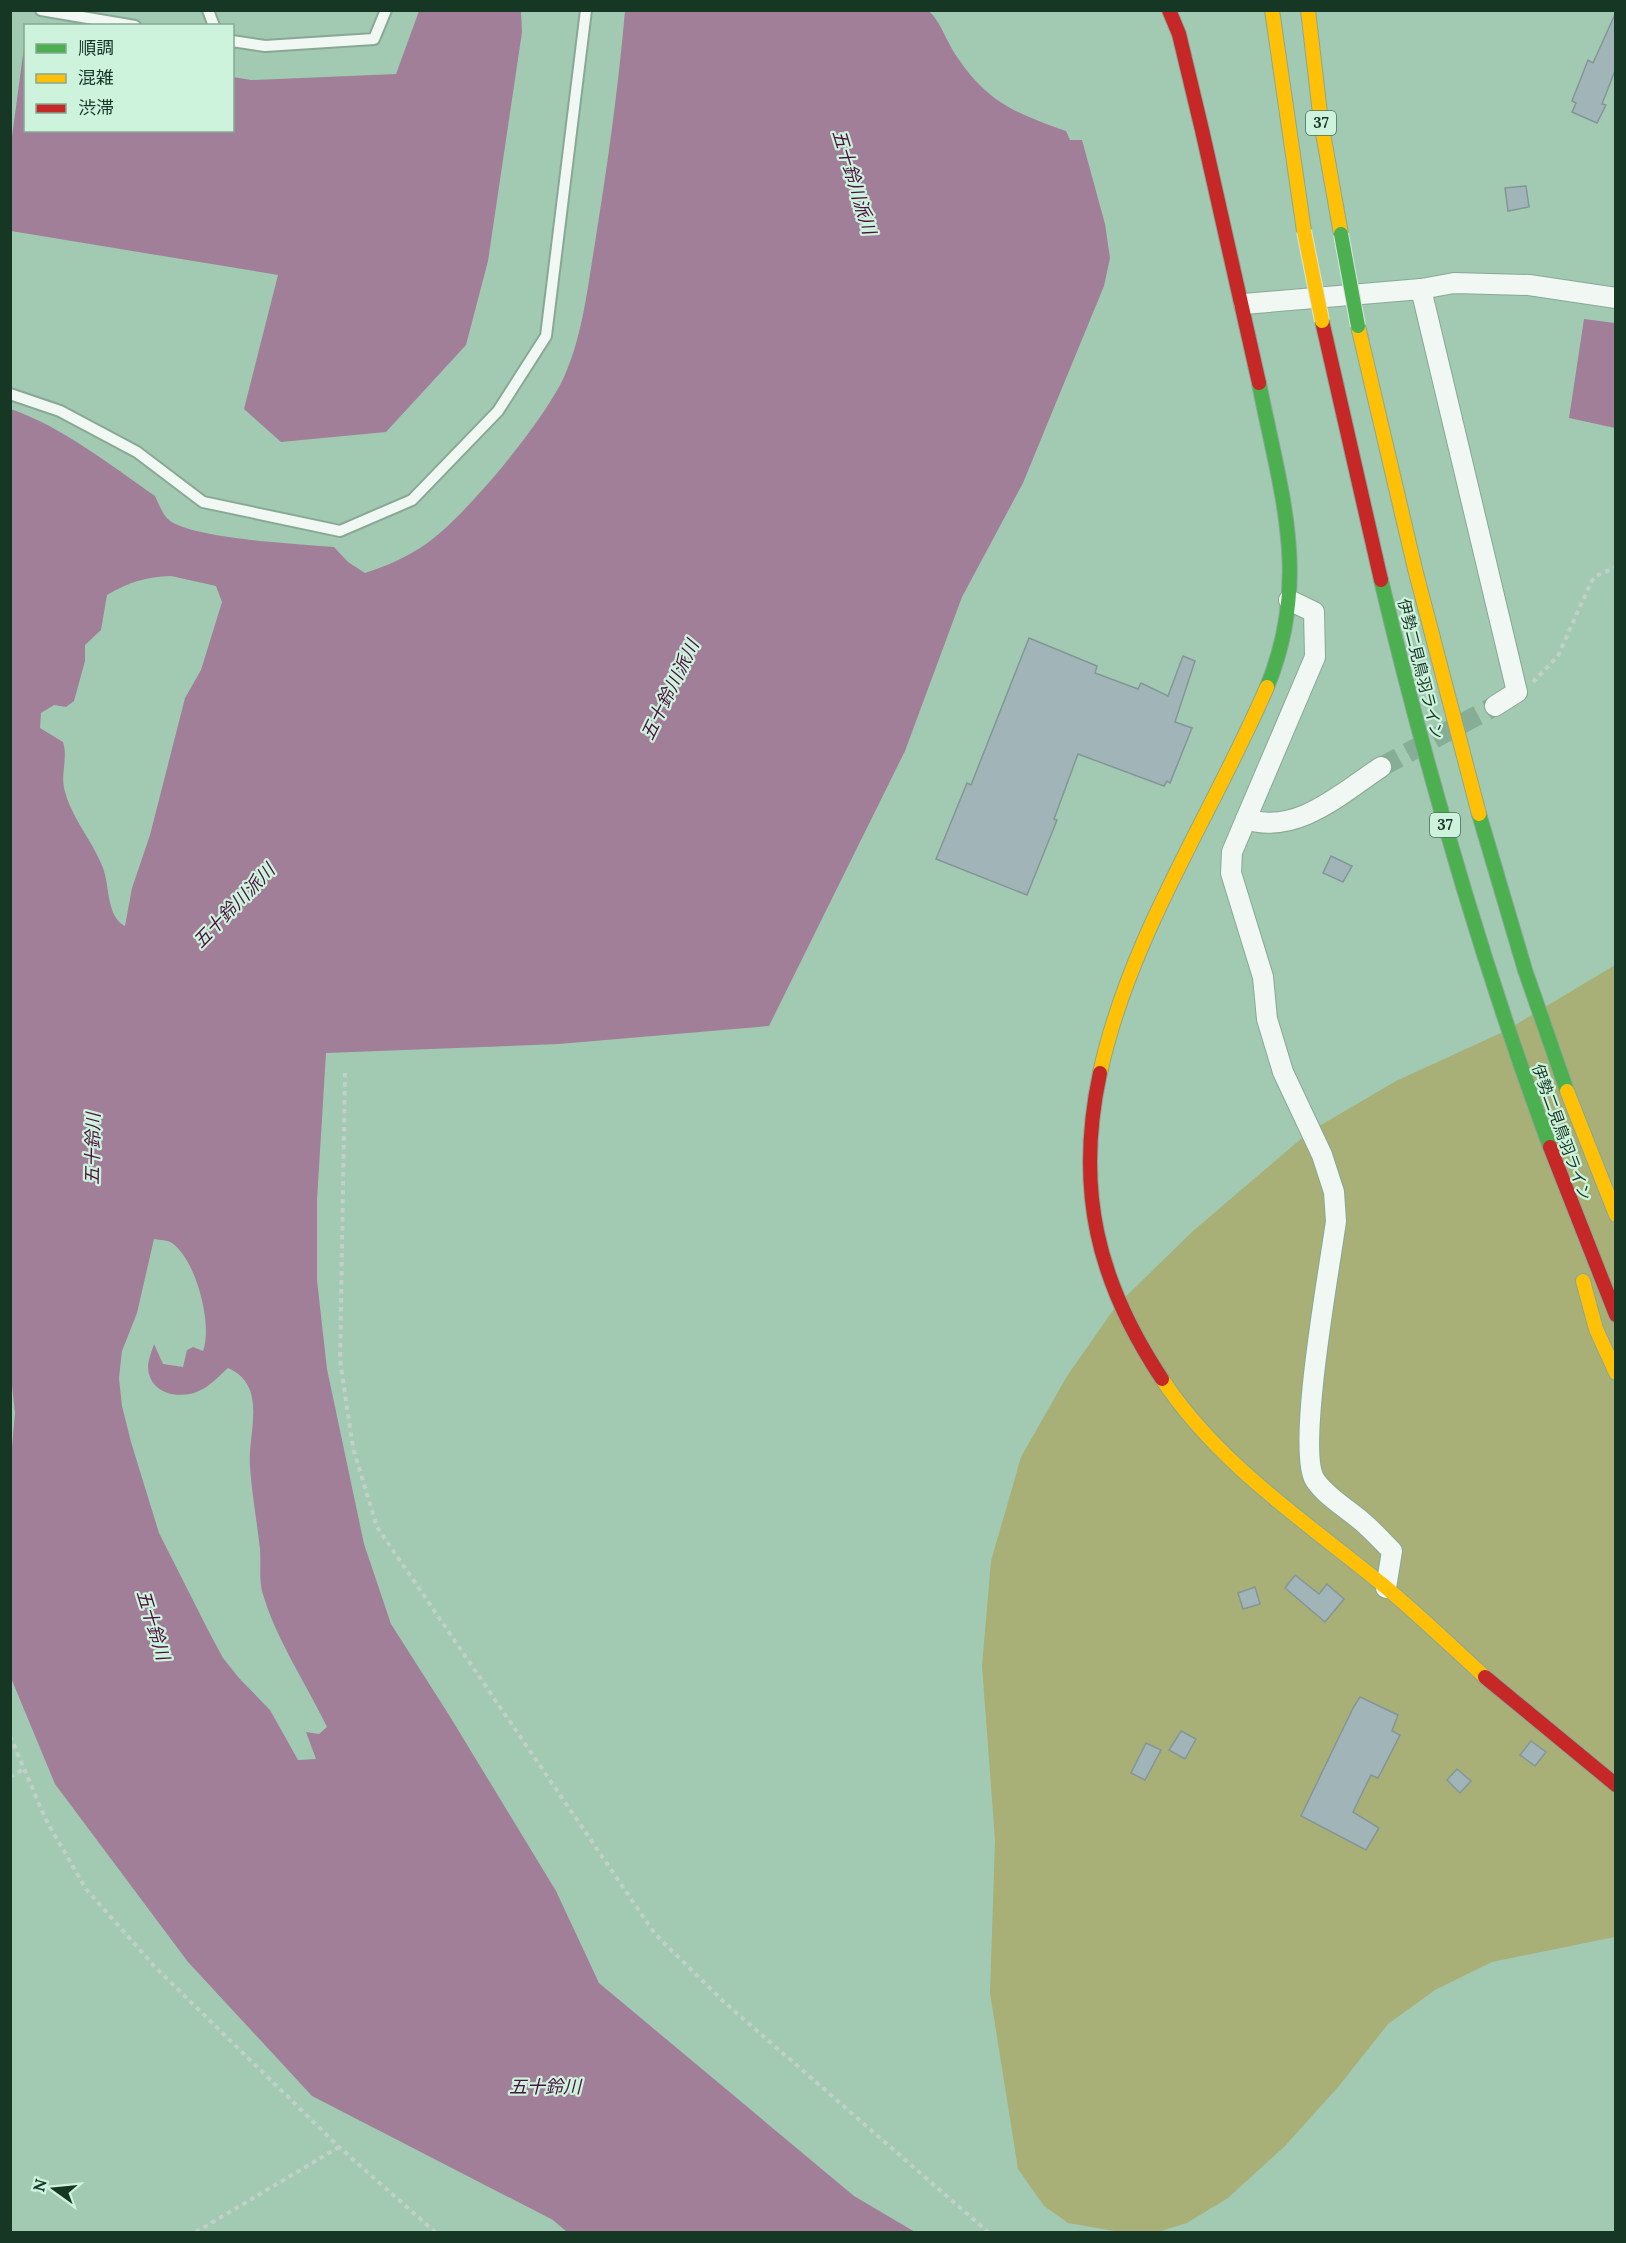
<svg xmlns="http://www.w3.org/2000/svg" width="1626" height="2243" viewBox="0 0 1626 2243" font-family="Lora,'Noto Sans JP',serif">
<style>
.forest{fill:#a8b078}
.water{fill:#a17f99;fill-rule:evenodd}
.building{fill:#a1b5b8;stroke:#839697;stroke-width:1.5}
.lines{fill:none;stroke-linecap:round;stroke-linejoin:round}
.street-tunnel{stroke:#86ad96;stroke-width:20;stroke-dasharray:20 10;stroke-linecap:butt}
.lane-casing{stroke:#88a895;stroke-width:14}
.street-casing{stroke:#88a895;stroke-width:22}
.fast-casing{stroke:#88a895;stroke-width:16}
.slow-casing{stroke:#88a895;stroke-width:16}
.jam-casing{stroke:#88a895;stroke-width:16}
.path{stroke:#c2d0c8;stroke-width:4;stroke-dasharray:4.5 4.5;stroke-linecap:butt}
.lane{stroke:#f1f7f3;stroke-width:10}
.street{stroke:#f1f7f3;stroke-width:20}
.fast{stroke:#4caf50;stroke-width:14}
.slow{stroke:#ffc107;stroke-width:14}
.jam{stroke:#c62828;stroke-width:14}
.fast-bridge-casing{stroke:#d5e7dc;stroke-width:16;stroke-linecap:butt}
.slow-bridge-casing{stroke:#d5e7dc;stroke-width:16;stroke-linecap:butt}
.fast-bridge{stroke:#4caf50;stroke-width:14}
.slow-bridge{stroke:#ffc107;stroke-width:14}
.labels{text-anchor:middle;stroke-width:4.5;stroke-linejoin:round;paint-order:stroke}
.shield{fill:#cef3dc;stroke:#4e6f5c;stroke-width:1.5}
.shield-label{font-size:15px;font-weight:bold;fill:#173725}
.street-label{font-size:16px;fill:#173725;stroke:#cef3dc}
.water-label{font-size:18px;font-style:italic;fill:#4c0f3f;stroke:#cef3dc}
</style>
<rect width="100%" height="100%" fill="#a2cab2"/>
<path class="forest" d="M1615,965V1937L1492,1962L1435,1990L1388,2024L1339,2086L1285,2146L1228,2198L1187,2223L1158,2232H1120L1068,2223L1044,2206L1018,2169L990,1993L995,1840L982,1666L991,1561L1021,1457L1067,1376L1116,1306L1193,1231L1309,1132L1396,1081L1505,1031Z"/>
<g class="water">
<path d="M419,11H521L522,32L488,261L466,345L386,432L281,442L244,409L278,275L11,231V144L24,47L26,130H232L233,77L251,80L396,74Z"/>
<path d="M625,11H929C940,21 946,40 955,54C987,102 1013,112 1066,131L1070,140H1082L1105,224L1110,258L1104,286L1023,483L962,597L905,751L769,1026L559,1044L326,1053L317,1200V1280L327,1369L364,1544L391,1624L449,1715L556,1891L599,1983L854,2196L915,2232H567L553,2220L312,2096L188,1962L55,1784L11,1678L10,1469L15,1413L10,1368L11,409C64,428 109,464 155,496C159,504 162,514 169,520C193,539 300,544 334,547L348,562L365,573C387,566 407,557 426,544C466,516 544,421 564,377C582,337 587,292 594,249C607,169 618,91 625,11ZM171,576L216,586L222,602L201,670L185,698L150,835L132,888L125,926C106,916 110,886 103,868C93,841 71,818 64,788C61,773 68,757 63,742L40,728L41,713L54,705L66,707L74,701L85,661V645L101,630L107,595C129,582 146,577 171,576ZM154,1239C159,1240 168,1240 172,1243C196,1260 213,1324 203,1351L193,1347L187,1350L183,1367L163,1364L154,1344C152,1351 148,1360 148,1367C149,1395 182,1401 203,1389C212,1384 220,1375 228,1368C269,1386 247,1434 250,1467C252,1495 257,1522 260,1549C261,1563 259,1578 262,1591C275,1638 306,1683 327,1727L319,1734L306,1732L316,1759L298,1760L270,1710L239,1678L223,1658L208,1630L159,1533L131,1442L122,1406L119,1378L122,1351L137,1313Z"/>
<path d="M1584,319L1615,323V428L1569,418Z"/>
</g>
<g class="building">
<path d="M1616,12V68L1602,104L1606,105L1597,123L1572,112L1576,103L1572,101L1588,60L1593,63Z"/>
<path d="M1526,186L1529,207L1508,211L1505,188Z"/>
<path d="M1029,638L1097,666L1095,673L1138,689L1141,683L1168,696L1183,656L1195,661L1175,722L1192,728L1170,783L1167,781L1164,786L1078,754L1054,819L1057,820L1027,895L936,859L967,783L971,785Z"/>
<path d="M1331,856L1352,866L1343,882L1323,873Z"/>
<path d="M1295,1575L1319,1594L1327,1584L1344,1599L1325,1622L1285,1588Z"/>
<path d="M1255,1587L1260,1604L1243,1609L1238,1593Z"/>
<path d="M1360,1697L1398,1715L1392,1731L1400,1735L1378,1778L1371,1775L1353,1812L1379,1828L1366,1850L1301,1816L1353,1708Z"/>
<path d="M1181,1731L1196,1739L1185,1759L1169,1750Z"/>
<path d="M1531,1741L1546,1752L1535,1766L1520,1755Z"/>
<path d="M1146,1743L1161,1750L1145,1780L1131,1773Z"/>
<path d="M1457,1769L1471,1781L1460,1793L1447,1780Z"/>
</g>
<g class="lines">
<path class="street-tunnel" d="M1381,767L1495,706"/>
<g class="lane-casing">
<g id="lane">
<path d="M41,10L135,26"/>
<path d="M208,10L214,26"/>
<path d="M232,41L265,46L374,39L386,10"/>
<path d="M10,394L60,411L137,452L203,502L340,531L412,500L498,411L546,336L586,10"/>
</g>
</g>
<g class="street-casing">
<g id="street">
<path d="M1421,289L1517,692L1495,706"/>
<path d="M1244,304L1421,289L1454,283L1529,285L1616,298"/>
<path d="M1381,767C1342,793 1296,836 1246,819L1232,852L1231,873L1263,977L1267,1019L1283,1072L1322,1155L1334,1192L1336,1221C1330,1266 1296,1450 1315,1480C1327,1498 1350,1510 1366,1525C1375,1533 1383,1542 1392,1551L1386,1588"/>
<path d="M1246,819L1315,657L1314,612L1289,600"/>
</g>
</g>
<g class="fast-casing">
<g id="fast">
<path d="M1259,383C1280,491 1312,578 1267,687"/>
<path d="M1381,580C1427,772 1481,961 1550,1147"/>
<path d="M1479,814L1525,970L1567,1091"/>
</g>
</g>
<g class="slow-casing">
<g id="slow">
<path d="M1272,10L1304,231"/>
<path d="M1308,10L1321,122L1341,234"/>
<path d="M1358,326L1415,569L1479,814"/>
<path d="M1100,1073C1130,935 1212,815 1267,687"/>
<path d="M1567,1091L1616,1215"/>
<path d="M1583,1281L1596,1329L1616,1373"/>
<path d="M1162,1379C1218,1464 1305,1521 1383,1585C1418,1614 1451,1646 1485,1677"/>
</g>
</g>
<g class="jam-casing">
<g id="jam">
<path d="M1169,10L1179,34L1202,130L1259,383"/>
<path d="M1322,321L1381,580"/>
<path d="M1100,1073C1075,1189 1097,1281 1162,1379"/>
<path d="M1550,1147L1616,1315"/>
<path d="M1485,1677L1616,1785"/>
</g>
</g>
<g class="path">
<path d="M1533,682L1558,656L1591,582L1596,576L1616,567"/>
<path d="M345,1073L340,1360L353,1448L377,1527L655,1934L724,2002L988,2232"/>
<path d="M10,1736L46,1820L86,1889L154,1966L339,2147L435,2232"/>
<path d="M10,1777L24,1769"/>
<path d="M196,2232L339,2147"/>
</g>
<use href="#lane" class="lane"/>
<use href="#street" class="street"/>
<use href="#fast" class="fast"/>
<use href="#slow" class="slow"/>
<use href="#jam" class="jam"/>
<g class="fast-bridge-casing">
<path id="fast-bridge" d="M1341,234L1358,326"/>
</g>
<g class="slow-bridge-casing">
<path id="slow-bridge" d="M1304,231L1322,321"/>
</g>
<use href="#fast-bridge" class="fast-bridge"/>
<use href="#slow-bridge" class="slow-bridge"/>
</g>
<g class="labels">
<g class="shield">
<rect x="1306" y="111" width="30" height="24" rx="4.5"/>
<rect x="1430" y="813" width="30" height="24" rx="4.5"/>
</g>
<g class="shield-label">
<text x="1321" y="128">37</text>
<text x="1445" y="830">37</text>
</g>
<g class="street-label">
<text transform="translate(1421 669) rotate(76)" y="6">伊勢二見鳥羽ライン</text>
<text transform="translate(1562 1132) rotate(70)" y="6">伊勢二見鳥羽ライン</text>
</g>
<g class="water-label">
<text transform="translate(854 182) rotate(73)" y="6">五十鈴川派川</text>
<text transform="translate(670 690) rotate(-64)" y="6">五十鈴川派川</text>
<text transform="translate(234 906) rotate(-46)" y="6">五十鈴川派川</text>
<text transform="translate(93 1149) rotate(-89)" y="6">五十鈴川</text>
<text transform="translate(153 1625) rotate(73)" y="6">五十鈴川</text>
<text x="545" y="2093">五十鈴川</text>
</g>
</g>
<rect width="1626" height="2243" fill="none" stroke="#173725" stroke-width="24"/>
<rect x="24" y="24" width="210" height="108" fill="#cef3dc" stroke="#85a893" stroke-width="1.5"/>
<rect x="36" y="44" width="30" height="9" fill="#4caf50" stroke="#85a893" stroke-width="1.5"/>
<text x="78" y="54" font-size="18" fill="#173725">順調</text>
<rect x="36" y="74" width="30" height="9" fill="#ffc107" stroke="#85a893" stroke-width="1.5"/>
<text x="78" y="84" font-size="18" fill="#173725">混雑</text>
<rect x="36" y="104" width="30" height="9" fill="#c62828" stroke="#85a893" stroke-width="1.5"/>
<text x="78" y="114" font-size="18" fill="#173725">渋滞</text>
<g transform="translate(54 2189) rotate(285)" stroke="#cef3dc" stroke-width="4.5" paint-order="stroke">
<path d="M0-4.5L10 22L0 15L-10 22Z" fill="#173725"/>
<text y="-9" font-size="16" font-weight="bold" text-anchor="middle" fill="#173725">N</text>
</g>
</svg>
